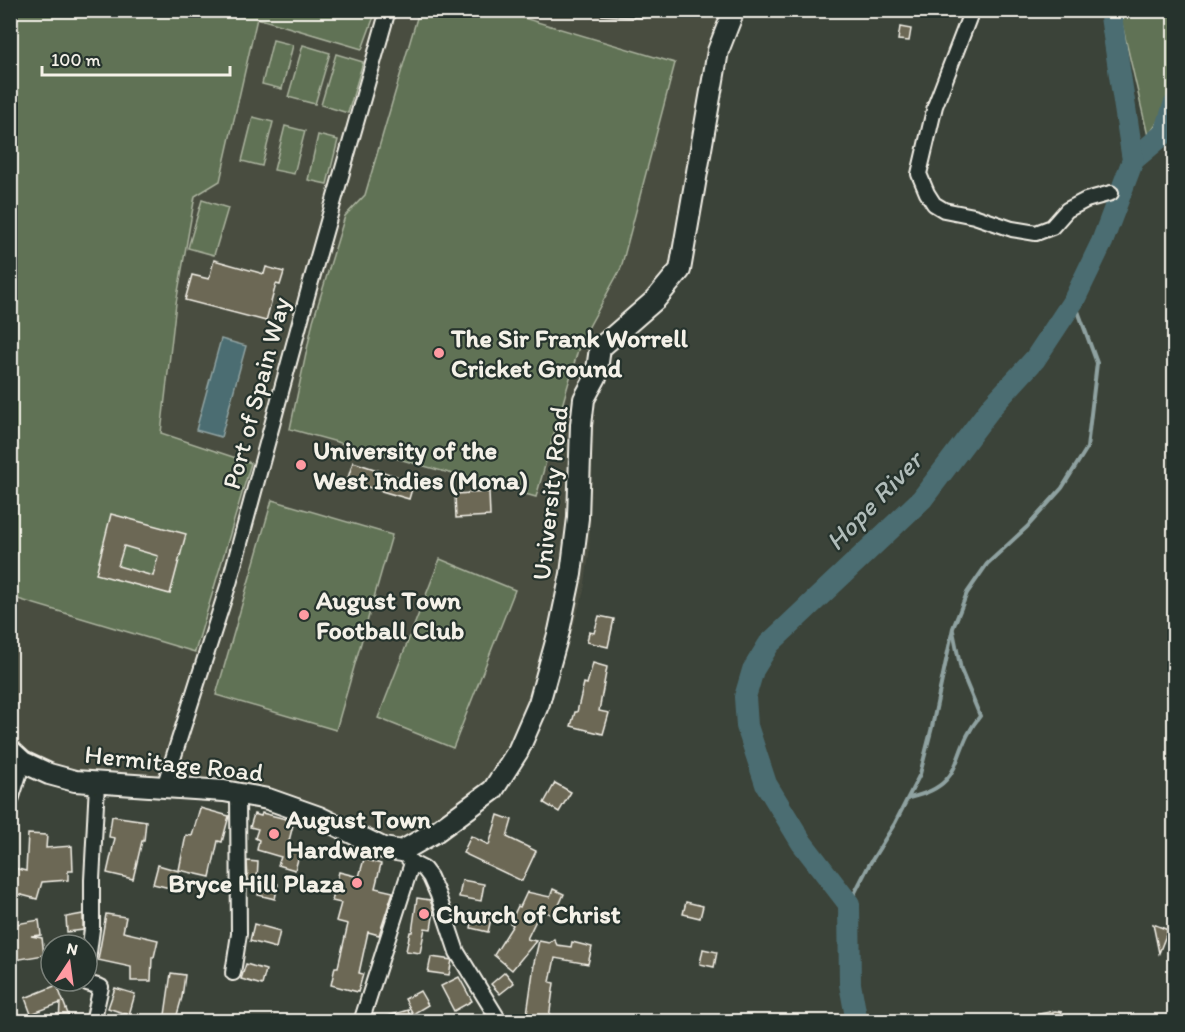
<svg xmlns="http://www.w3.org/2000/svg" width="1185" height="1032" viewBox="0 0 1185 1032" font-family="Itim,sans-serif">
<style>
.built{fill:#4a4e41}
.green{fill:#617254;stroke:#aab29e;stroke-width:1.5}
.water{fill:#4b6d72;stroke:#8fa2a1;stroke-width:1.5}
.lines{fill:none;stroke-linecap:round;stroke-linejoin:round}
.stream{stroke:#8fa2a1;stroke-width:4}
.river{stroke:#4b6d72;stroke-width:22}
.building{fill:#6c6855;stroke:#f4f1e8;stroke-width:1.5;fill-rule:evenodd}
.lane-casing{stroke:#f4f1e8;stroke-width:11}
.street-casing{stroke:#f4f1e8;stroke-width:18}
.secondary-casing{stroke:#f4f1e8;stroke-width:24}
.lane{stroke:#26332d;stroke-width:7}
.street{stroke:#26332d;stroke-width:14}
.secondary{stroke:#26332d;stroke-width:20}
.poi-dot{fill:#ff9aa2;stroke:#26332d;stroke-width:2}
.labels{text-anchor:middle;stroke-width:4.5;stroke-linejoin:round;paint-order:stroke}
.poi-label{font-size:26px;font-weight:bold;fill:#f4f1e8;stroke:#26332d;text-anchor:start}
.street-label{font-size:26px;fill:#f4f1e8;stroke:#26332d}
.water-label{font-size:27px;font-style:italic;fill:#b0bcb9;stroke:#26332d}
</style>
<rect width="100%" height="100%" fill="#3b4339"/>
<filter id="ink" filterUnits="userSpaceOnUse"><feTurbulence type="fractalNoise" baseFrequency=".0167" numOctaves="2"/><feDisplacementMap in="SourceGraphic" scale="12" xChannelSelector="R" yChannelSelector="G"/><feConvolveMatrix kernelMatrix="1 2 1 2 8 2 1 2 1" color-interpolation-filters="sRGB"/></filter>
<g filter="url(#ink)">
<path class="built" d="M11,11H737L720,49L690,252L597,362L589,555L584,590L564,659L546,708L516,752L421,851L243,802L99,792L18,751L11,741Z"/>
<g class="green">
<path d="M10,11H376L362,49L257,18L220,181L195,196L176,303L161,433L251,463L195,652L11,597Z"/>
<path d="M419,11H500L675,63L621,268L580,343L536,497L290,429L313,321L345,216L365,195Z"/>
<path d="M1119,11H1174V73L1165,112L1148,136Z"/>
<path d="M273,40L293,45L282,89L262,84Z"/>
<path d="M303,45L330,53L315,104L288,97Z"/>
<path d="M336,54L363,62L348,113L321,105Z"/>
<path d="M253,117L273,122L262,166L242,161Z"/>
<path d="M285,126L305,131L294,174L274,170Z"/>
<path d="M318,135L338,140L327,184L308,180Z"/>
<path d="M202,200L228,208L214,255L188,248Z"/>
<path d="M272,500L392,535L336,730L216,695Z"/>
<path d="M440,559L515,590L453,748L378,718Z"/>
</g>
<path class="water" d="M221,339L246,346L221,437L196,430Z"/>
<g class="lines">
<g class="stream">
<path d="M909,798C968,785 949,753 980,716L961,670L953,631"/>
<path d="M849,904L869,865L895,823L920,774L932,727L953,628L967,593L987,564L1027,527L1062,488L1087,448L1097,363L1074,300"/>
</g>
<g class="river">
<path d="M1133,160L1165,133L1174,105"/>
<path d="M857,1022L850,984L849,904L802,843L766,784L747,726L745,697L753,670L769,644L922,499L993,405L1035,359L1074,300L1102,242L1133,160L1110,10"/>
</g>
</g>
<g class="building">
<path d="M900,27L911,29L909,41L898,40Z"/>
<path d="M214,260L264,274L266,267L284,272L280,285L276,284L266,321L185,300L192,275L209,279Z"/>
<path d="M353,462L414,482L409,499L347,481Z"/>
<path d="M489,492L490,516L456,518L455,494Z"/>
<path d="M111,514L186,534L170,594L96,574ZM124,546L158,556L153,576L118,566Z"/>
<path d="M599,616L614,619L608,647L587,642L589,632L594,633Z"/>
<path d="M593,663L607,667L599,711L609,713L603,734L571,726L575,712H577L584,683L587,684Z"/>
<path d="M555,783L571,792L559,812L544,803Z"/>
<path d="M200,808L229,816L222,842L218,841L210,877L179,870L186,835L192,836Z"/>
<path d="M262,813L294,821L287,849L300,852L295,870L278,865L281,857L257,850L259,840L255,838L258,829L250,827L254,814L261,816Z"/>
<path d="M498,815L512,820L507,837L536,851L522,881L463,853L471,836L489,845Z"/>
<path d="M112,816L146,821L144,841H142L133,879L107,873L115,838L109,837Z"/>
<path d="M28,834L47,835L46,848L72,846L73,871H68V880L42,882L37,899L10,892V867L26,871Z"/>
<path d="M364,859L381,864L375,888L393,892L379,935L368,932L359,973L363,974L358,992L331,985L335,967H338L348,924L336,921L341,903L332,901L339,872L359,877Z"/>
<path d="M247,861L258,862L257,880H248Z"/>
<path d="M158,865L179,871L174,889L153,884Z"/>
<path d="M261,880L278,884L275,899L258,895Z"/>
<path d="M462,880L484,884L481,901L459,897Z"/>
<path d="M553,889L564,894L554,916L541,910L527,939L536,941L512,970L494,955L513,925L510,923L518,906L520,907L527,892L550,897Z"/>
<path d="M417,898L430,900L434,911L431,929L425,928L420,953L406,951L410,932H412Z"/>
<path d="M686,902L703,906L700,918L683,914Z"/>
<path d="M83,914V930L67,932L66,917Z"/>
<path d="M106,914L126,917L123,932L158,940L154,957H152L151,981H131V967L98,960Z"/>
<path d="M473,915L491,919L488,932L471,928Z"/>
<path d="M39,920L41,935L31,936L42,938L44,955L15,960L10,925Z"/>
<path d="M254,924L280,931L276,948L250,941Z"/>
<path d="M1153,924L1168,930L1159,953Z"/>
<path d="M554,939L557,945L571,947L572,942L592,947L588,964L555,958L550,982L554,983L549,1018L527,1014L534,965L533,967L539,941L549,943Z"/>
<path d="M703,949L717,952L714,967L700,964Z"/>
<path d="M431,957L452,960L449,975L428,972Z"/>
<path d="M246,964L266,970L262,985L241,979Z"/>
<path d="M505,972L514,983L500,994L491,984Z"/>
<path d="M171,973L185,975L182,997L175,1022H164Z"/>
<path d="M459,977L472,1001L454,1011L441,986Z"/>
<path d="M57,985L71,1022H59L60,1003L31,1014L25,998Z"/>
<path d="M115,988L135,994L129,1015L108,1008Z"/>
<path d="M420,991L428,1005L413,1014L405,999Z"/>
<path d="M408,1010L412,1022H379L378,1019Z"/>
<path d="M1055,1011L1062,1012V1022H1029L1028,1016Z"/>
</g>
<g class="lines">
<g class="lane-casing">
<path id="lane" d="M596,10L643,13"/>
</g>
<g class="street-casing">
<g id="street">
<path d="M972,10L935,106L919,174L927,193L934,204L944,210L974,216L1012,229L1036,233L1052,227L1067,210L1086,200L1111,193"/>
<path d="M164,787L230,580L310,285L388,10"/>
<path d="M10,803L23,762"/>
<path d="M402,851L412,863L424,869L430,877L438,895L457,952L500,1022"/>
<path d="M87,968L92,929V880L97,784"/>
<path d="M233,973L239,934L238,793"/>
<path d="M86,981L87,983L101,987L93,1022"/>
<path d="M10,1021L11,1022"/>
<path d="M361,1022L412,863"/>
</g>
</g>
<g class="secondary-casing">
<path id="secondary" d="M10,750L23,762L49,774L75,781L224,791L268,799L319,817L383,848L402,851L437,831L493,790L518,751L539,703L559,631L571,574L578,518L581,425L584,399L596,377L600,348L655,300L680,270L718,51L734,10"/>
</g>
<use href="#lane" class="lane"/>
<use href="#street" class="street"/>
<use href="#secondary" class="secondary"/>
</g>
</g>
<g class="poi-dot">
<circle cx="439" cy="353" r="6"/>
<circle cx="301" cy="465" r="6"/>
<circle cx="304" cy="615" r="6"/>
<circle cx="274" cy="834" r="6"/>
<circle cx="357" cy="883" r="6"/>
<circle cx="424" cy="914" r="6"/>
</g>
<g class="labels">
<g class="poi-label">
<text x="451" y="347">The Sir Frank Worrell<tspan x="451" dy="30">Cricket Ground</tspan></text>
<text x="313" y="459">University of the<tspan x="313" dy="30">West Indies (Mona)</tspan></text>
<text x="316" y="609">August Town<tspan x="316" dy="30">Football Club</tspan></text>
<text x="286" y="828">August Town<tspan x="286" dy="30">Hardware</tspan></text>
<text x="345" y="892" text-anchor="end">Bryce Hill Plaza</text>
<text x="436" y="923">Church of Christ</text>
</g>
<g class="street-label">
<text transform="translate(256 393) rotate(-75)" y="9">Port of Spain Way</text>
<text transform="translate(550 493) rotate(-84)" y="9">University Road</text>
<text transform="translate(174 763) rotate(6)" y="9">Hermitage Road</text>
</g>
<g class="water-label">
<text transform="translate(874 501) rotate(-46)" y="9">Hope River</text>
</g>
</g>
<rect width="1185" height="1032" fill="none" stroke="#26332d" stroke-width="36"/>
<rect x="18" y="18" width="1149" height="996" fill="none" stroke="#f4f1e8" stroke-width="2" filter="url(#ink)"/>
<g transform="translate(69 963) rotate(13)"><circle r="28" fill="#26332d" stroke="#787f78" stroke-width="1.5"/>
<path d="M0-4.5L10 22L0 15L-10 22Z" fill="#ff9aa2"/>
<text y="-9" font-size="16" font-weight="bold" text-anchor="middle" fill="#f4f1e8">N</text>
</g>
<path d="M42 66v9h188v-9" fill="none" stroke="#f4f1e8" stroke-width="3"/>
<text x="51" y="66" font-size="18" fill="#f4f1e8" stroke="#26332d" stroke-width="4.5" paint-order="stroke">100 m</text>
</svg>
